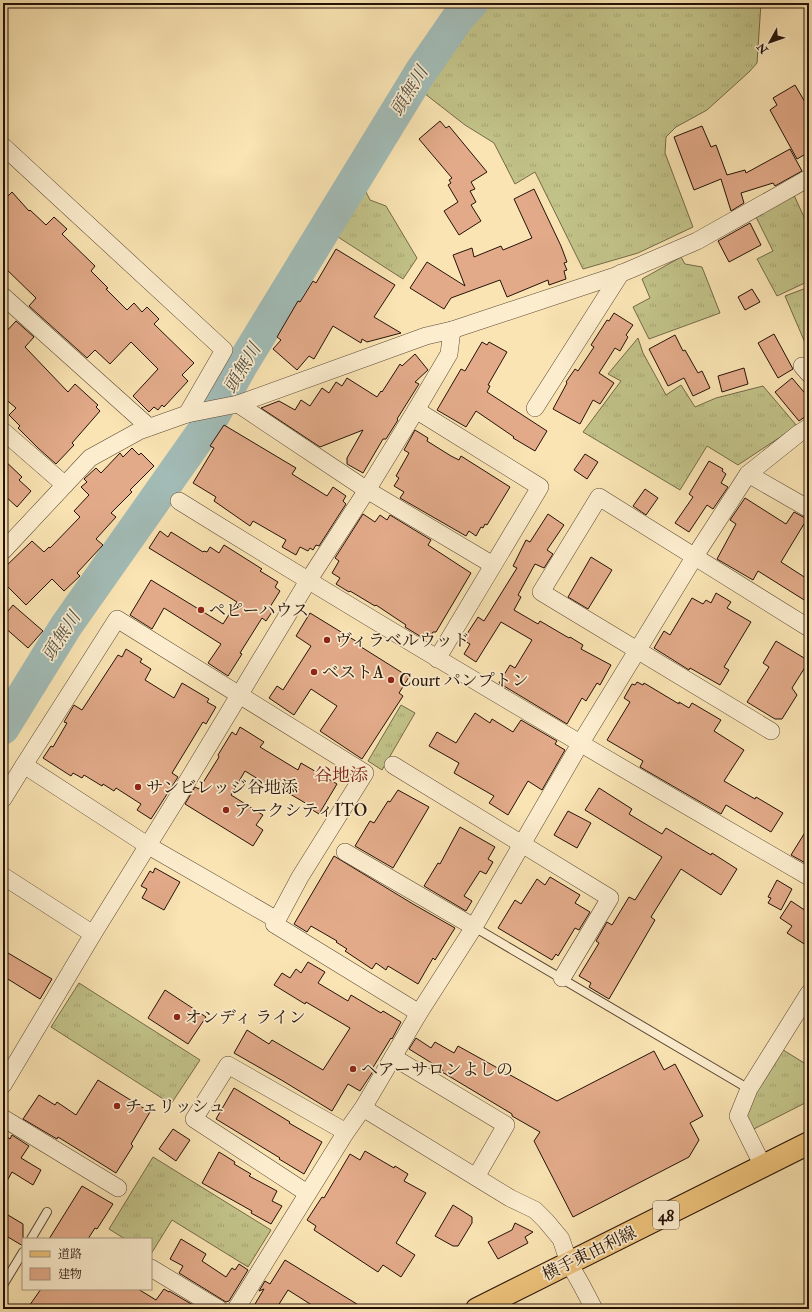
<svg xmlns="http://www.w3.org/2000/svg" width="812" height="1312" viewBox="0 0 812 1312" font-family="'IM FELL Double Pica','Noto Serif JP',serif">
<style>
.grass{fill:url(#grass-tufts);stroke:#746a48}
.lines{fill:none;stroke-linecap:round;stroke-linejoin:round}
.river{stroke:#a2bcb7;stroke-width:33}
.building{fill:#e2aa89;stroke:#251208}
.lane-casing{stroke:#5a4633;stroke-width:10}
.street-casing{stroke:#5a4633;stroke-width:18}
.primary-casing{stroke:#251208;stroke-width:24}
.lane{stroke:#fcedce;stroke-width:8}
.street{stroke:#fcedce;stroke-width:17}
.primary{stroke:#edc27a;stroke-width:22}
.poi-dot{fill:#8f2418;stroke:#fcedce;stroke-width:1.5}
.labels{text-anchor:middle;stroke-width:3.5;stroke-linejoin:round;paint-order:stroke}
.shield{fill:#fcedce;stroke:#665443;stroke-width:1}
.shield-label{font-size:16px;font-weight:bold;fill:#251208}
.poi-label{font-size:17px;fill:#251208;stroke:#fcedce;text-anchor:start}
.street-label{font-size:17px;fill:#251208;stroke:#fcedce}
.water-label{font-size:18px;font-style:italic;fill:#514e45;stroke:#fcedce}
.neighbourhood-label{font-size:18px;fill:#7a1f14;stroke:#fcedce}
</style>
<defs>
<pattern id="grass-tufts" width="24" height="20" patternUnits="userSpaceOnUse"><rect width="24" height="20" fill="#c2c389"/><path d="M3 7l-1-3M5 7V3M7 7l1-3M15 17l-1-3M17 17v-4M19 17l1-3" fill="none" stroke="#a7a675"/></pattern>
</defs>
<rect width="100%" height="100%" fill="#fae4b3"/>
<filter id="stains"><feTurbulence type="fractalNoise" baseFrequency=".005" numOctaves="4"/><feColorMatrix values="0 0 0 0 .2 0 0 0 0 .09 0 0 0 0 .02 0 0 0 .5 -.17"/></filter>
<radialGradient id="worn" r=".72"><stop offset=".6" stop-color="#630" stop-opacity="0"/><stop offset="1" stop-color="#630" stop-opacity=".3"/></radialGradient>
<g class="grass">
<path d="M488,3H761L757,63L749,72L707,110L676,127L666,137L665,153L693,227L638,253L583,269L535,172L515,184L494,143L465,125L420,90L456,33Z"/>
<path d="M362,184L370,200L386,206L417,258L403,279L335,235Z"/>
<path d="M793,193L809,228V281L777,296L757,259L773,251L756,217Z"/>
<path d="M681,257L685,264L702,267L720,313L649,339L633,307L650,298L642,279Z"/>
<path d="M809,287V352L785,296Z"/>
<path d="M638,338L643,353L666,395L681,385L695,407L716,398L763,386L797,426L738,465L707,446L680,490L583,432L621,381L608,374Z"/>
<path d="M401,705L415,713L382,770L368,761Z"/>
<path d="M79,983L200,1060L171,1104L51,1027Z"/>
<path d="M780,1048L809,1066V1101L746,1133L749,1089Z"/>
<path d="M153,1157L271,1230L248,1267L172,1220L151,1254V1239H125L109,1229Z"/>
</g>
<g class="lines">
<path class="river" d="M3,728L66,626L211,420L241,366L420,73L458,18L472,3"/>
</g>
<g class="building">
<path d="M795,85L809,109V152L797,159L770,110L777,105L773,98Z"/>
<path d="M440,121L446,128L449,126L487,172L471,182L475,189L470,191L476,202L471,205L481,221L459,235L444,211L458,202L448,185L451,183L449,180L452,178L419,139Z"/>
<path d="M702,126L711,147L716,145L727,175L745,170L746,173L790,149L802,171L775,186L773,183L741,193L744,203L731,211L721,179L694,190L674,137Z"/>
<path d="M534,189L561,246L567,262L564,263L567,270L564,271L566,279L549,285L548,280L507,297L500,280L451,298L444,309L410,288L427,262L465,286L453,255L472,248L474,257L501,246L503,250L532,238L514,199Z"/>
<path d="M12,192L29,211L30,210L46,225L54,217L67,229L62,234L95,266L91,271L108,288L106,289L127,310L134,303L142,312L147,307L159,319L154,324L194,363L182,375L188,381L164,407L162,405L158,410L154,407L149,412L133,396L158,369L131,342L110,364L95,350L87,358L29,306L36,298L3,266V201Z"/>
<path d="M750,223L761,245L729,262L718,241Z"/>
<path d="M336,249L395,285L374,317L401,333L367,342L362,339L361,343L333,326L314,359L309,356L297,370L273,349L281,340L277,337L298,301L300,302L313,281L316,283Z"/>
<path d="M752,289L760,302L745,310L738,297Z"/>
<path d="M614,313L633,325L626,335L628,337L620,351L615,348L599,373L614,383L600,404L593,400L580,424L553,409L567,383L566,382L575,369L578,371L594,347L591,345L607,320L609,321Z"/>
<path d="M16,321L34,337L25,347L68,392L75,384L98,405L96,407L100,411L72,443L74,445L56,464L38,448L18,428L20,426L9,415L16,408L3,397V335Z"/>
<path d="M774,334L793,369L778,378L758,343Z"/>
<path d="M675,335L683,351L685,350L698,373L702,371L710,388L693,396L684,378L668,386L649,349Z"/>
<path d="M482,342L487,345L489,342L507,352L488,385L490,386L487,392L547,431L535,451L513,438L514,437L476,411L466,427L437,410L461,369L465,371Z"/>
<path d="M415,354L428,370L415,382L419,384L397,419L398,420L386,439H383L363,473L347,464V458L363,430L320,447L261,408L279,401L295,410L301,400L310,406L322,388L329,393L336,382L342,386L347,378L377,397L381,391L382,392L400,364L402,366Z"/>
<path d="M744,368L748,384L722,392L718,376Z"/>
<path d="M792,378L809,398V414L799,421L775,392Z"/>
<path d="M224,425L296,468L292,474L327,496L333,487L346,496L343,501L346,504L319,546L316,545L313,550L310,548L308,551L300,547L296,555L282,547L286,540L253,521L250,526L214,501L216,497L193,483L214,448L210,446Z"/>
<path d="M415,430L428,438L427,441L451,456L459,460L461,456L510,487L487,525L485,524L483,528L481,527L476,536L469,531L466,536L400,498L404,492L394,486L399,478L396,476L409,453L404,450Z"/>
<path d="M132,448L139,455L141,453L154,466L130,490L132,492L111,513L116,517L96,539L103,545L77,573L80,576L64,591L52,579L26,605L3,582V569L32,541L44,552L49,547L50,548L80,517L74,511L89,495L81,487L87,482L84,479L96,468L101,473L120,453L123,457Z"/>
<path d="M585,454L598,462L587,479L574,470Z"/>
<path d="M3,459L22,477L19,480L31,491L17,507L4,495L3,496Z"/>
<path d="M709,461L723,469L722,471L726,474L721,483L728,487L713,509L707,505L689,532L675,523L693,497L689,494Z"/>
<path d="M645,489L658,498L646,515L633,506Z"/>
<path d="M745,498L786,524L794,512L807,519L781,562L809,580V603L758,571L753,580L717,559L736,524L730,520Z"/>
<path d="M363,514L375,522L380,515L387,520L390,515L431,540L428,545L471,573L436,632H433L430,637L425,634L423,638L405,627L406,625L376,605L375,606L350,591L349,592L336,584L340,578L332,573L339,561L335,558Z"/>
<path d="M548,514L564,525L547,550L553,554L544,568L535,564L518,595L521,597L514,610L538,624L540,621L569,638L570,637L583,645L581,649L611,665L600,685L597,683L586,701L582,698L567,724L499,683L510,665L515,668L532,640L501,622L476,662L464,654L470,644L463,640L478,617L484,621L517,568L513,566L526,540L530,542Z"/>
<path d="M160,531L168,537L171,532L203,552L204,551L207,552L210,547L219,553L224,545L262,569L260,571L278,582L275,587L280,591L270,607L274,609L266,621L262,618L240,653L242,654L228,676L208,663L221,644L164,608L152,629L130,615L151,580L223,624L237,602L149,548Z"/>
<path d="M591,557L612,570L588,609L568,597Z"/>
<path d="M716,593L731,602L727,608L751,622L724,667L729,670L720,685L690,668L689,670L654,648L664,631L670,635L692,598L703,604L706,600L711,603Z"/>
<path d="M13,605L43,631L28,648L3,626V617Z"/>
<path d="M310,613L359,643L358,645L409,677L399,693L403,696L362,759L320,731L337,706L311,689L294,715L269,698L277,686L283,690L311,646L296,636Z"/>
<path d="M776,641L809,661L792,688L797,695L782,719H775L747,702L769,667L763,663Z"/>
<path d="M126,649L142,659L140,662L151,669L145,680L174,698L182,683L209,699L207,702L216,707L206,724L203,722L172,773L178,777L151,819L137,810L141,804L116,788L114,791L103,784L102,786L84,775L82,778L73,773L71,776L43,758L51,746L53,747L67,723L64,722L74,705L82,710L118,655L122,657Z"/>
<path d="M637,682L643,685L644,683L679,704V702L689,708L692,703L721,720L714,731L744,750L724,781L755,799L756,797L783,813L771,832L726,805L721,814L640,767L643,761L607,740L630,702L624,698L632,684L635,685Z"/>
<path d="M475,713L490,723L492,719L513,732L521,720L557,741L555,744L565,750L542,790L528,781L508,815L489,803L494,796L454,773L459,763L429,746L437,732L456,743Z"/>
<path d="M240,727L264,742L260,747L298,770L301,763L337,784L319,814L306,806L307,804L273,784L271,787L245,771L231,795L263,815L256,825L263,830L253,846L185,804L195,787L199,789L219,757L218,755L232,732L236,735Z"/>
<path d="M599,788L632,809L629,814L662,834L666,828L711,855L712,853L737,869L721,895L681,869L651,917L655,920L609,999L589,987L591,983L579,976L599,943L596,941L607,922L612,925L629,897L635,900L662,857L585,810Z"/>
<path d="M398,790L429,807L393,868L355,846L370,821L374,823L388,801L390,802Z"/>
<path d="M568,811L591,823L577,848L554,835Z"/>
<path d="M809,826V865L791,855Z"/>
<path d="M460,827L495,847L488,859L493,862L486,874L480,871L464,896L472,901L466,911L424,886L438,863L440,864Z"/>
<path d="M334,856L413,904L455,928L435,960L433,958L418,984L388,966L386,970L376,963L372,969L345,951L347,949L336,942L337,941L311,926L307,932L294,924Z"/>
<path d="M155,868L180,882L164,910L142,898L147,889L141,886L150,871L153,873Z"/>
<path d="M550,877L580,895L575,903L590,912L579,930L575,928L558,956L556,954L552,960L498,928L515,900L521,904L537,879L545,885Z"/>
<path d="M777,880L792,889L781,910L768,903L771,898L768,897Z"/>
<path d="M791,901L809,913V947L787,933L792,926L780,918Z"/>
<path d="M3,950L52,979L40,999L3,976Z"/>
<path d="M308,962L325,972L318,983L348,1001L351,995L381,1013L383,1011L401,1022L392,1039L391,1038L372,1069L374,1070L360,1091L348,1084L332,1111L283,1081L234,1053L247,1030L269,1044L272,1040L323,1070L350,1028L306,1002L305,1004L274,985L282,973L290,978L296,969L301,973Z"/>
<path d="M165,990L206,1017L188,1044L148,1018Z"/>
<path d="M416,1038L431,1048L435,1042L454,1053L458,1046L557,1101L654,1051L664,1070L675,1064L703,1116L690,1123L699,1140L689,1157L573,1217L534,1141L540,1132L512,1116V1114L442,1072L443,1070L409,1049Z"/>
<path d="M98,1080L150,1112L131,1144L133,1146L116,1173L58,1137L57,1139L23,1119L39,1095L55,1105L57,1102L76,1115Z"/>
<path d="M234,1088L290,1122L289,1123L322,1142L304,1174L279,1159L280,1158L216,1119Z"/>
<path d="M173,1129L190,1140L176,1161L159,1149Z"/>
<path d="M3,1134L10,1139L12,1135L29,1146L21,1158L41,1170L33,1185L12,1172L3,1188Z"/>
<path d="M365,1151L394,1168L395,1166L408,1174L404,1181L426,1193L396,1243L415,1255L401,1277L383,1265L378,1272L314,1230L316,1226L307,1220L322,1197L324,1198L350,1154L360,1160Z"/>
<path d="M219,1152L235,1162L234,1164L251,1174L249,1176L277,1191L272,1201L282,1206L271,1224L251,1213L252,1211L202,1183Z"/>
<path d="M82,1186L113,1204L97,1229L95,1228L88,1239H49Z"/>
<path d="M453,1205L472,1217V1223L458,1246H453L435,1236Z"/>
<path d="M3,1212L23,1224V1246L3,1234Z"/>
<path d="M515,1223L533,1232L525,1237L528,1243L498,1259L488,1242L512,1230Z"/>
<path d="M181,1239L206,1254L202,1261L226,1277L232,1268L235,1270L239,1264L248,1270L229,1301L226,1302L179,1273L183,1266L170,1259Z"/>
<path d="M285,1260L365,1309H318L288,1290L276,1309H252L264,1289L259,1291L265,1281L270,1284Z"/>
<path d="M41,1289H138L156,1300L164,1289L169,1292V1291L200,1309H27Z"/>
</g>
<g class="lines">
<g class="lane-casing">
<g id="lane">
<path d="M474,927L749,1089"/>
<path d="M31,1239L47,1212"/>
<path d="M3,1285L23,1252"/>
</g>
</g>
<g class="street-casing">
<g id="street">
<path d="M3,146L224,350L187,414"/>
<path d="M3,296L149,427"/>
<path d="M802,366L809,374"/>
<path d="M238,404L367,490L493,565"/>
<path d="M535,408L621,273"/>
<path d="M416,410L540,487L437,659"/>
<path d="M3,431L65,485"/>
<path d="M748,474L809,509"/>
<path d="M179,501C387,630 597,754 809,877"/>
<path d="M3,551L90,458L139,431L187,414L238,404L426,336L452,330L615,276L634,268L697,241L809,178"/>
<path d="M771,731L541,592L599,497L809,628"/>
<path d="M393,765L610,898L562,978"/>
<path d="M3,799L24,765"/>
<path d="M345,852L474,927"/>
<path d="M3,876L93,934"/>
<path d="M277,920L147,845L24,765L117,619L365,773L300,877L277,920L274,924L419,1013"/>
<path d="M393,1057L506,1125L476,1177"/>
<path d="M3,1085L93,934L176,800L308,581L367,490L416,410L449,354L452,330"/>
<path d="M363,1108L510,1198L535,1210L546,1221L561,1239L569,1263L582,1286L594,1309"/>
<path d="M3,1118L118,1188"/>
<path d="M763,1166L738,1116L749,1089L809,993"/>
<path d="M307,1193L194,1119L228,1065L346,1132"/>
<path d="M151,1268L219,1309"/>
<path d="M236,1309L346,1132L363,1108L419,1013L474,927L580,744L637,651L695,556L748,474L798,434L809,427"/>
</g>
</g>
<g class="primary-casing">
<path id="primary" d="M477,1309L809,1143"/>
</g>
<use href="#lane" class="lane"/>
<use href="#street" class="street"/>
<use href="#primary" class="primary"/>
</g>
<g class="poi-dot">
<circle cx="201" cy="610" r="4"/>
<circle cx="327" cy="640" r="4"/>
<circle cx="314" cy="672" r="4"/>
<circle cx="391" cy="680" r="4"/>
<circle cx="138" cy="787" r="4"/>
<circle cx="226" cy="810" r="4"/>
<circle cx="177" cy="1017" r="4"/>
<circle cx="353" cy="1069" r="4"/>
<circle cx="117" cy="1106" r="4"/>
</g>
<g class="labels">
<rect class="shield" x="653" y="1201" width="26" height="28" rx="3"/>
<g class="shield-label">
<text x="666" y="1221">48</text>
</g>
<g class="poi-label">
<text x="209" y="616">ペピーハウス</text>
<text x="335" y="646">ヴィラベルウッド</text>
<text x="322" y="678">ベストA</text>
<text x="399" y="686">Court パンプトン</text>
<text x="146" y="793">サンビレッジ谷地添</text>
<text x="234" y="816">アークシティITO</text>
<text x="185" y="1023">オンディ ライン</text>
<text x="361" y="1075">ヘアーサロンよしの</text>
<text x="125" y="1112">チェリッシュ</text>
</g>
<g class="street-label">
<text transform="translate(589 1253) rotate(-26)" y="6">横手東由利線</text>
</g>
<g class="water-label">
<text transform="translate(409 91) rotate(-58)" y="6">頭無川</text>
<text transform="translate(242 368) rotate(-59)" y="6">頭無川</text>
<text transform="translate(61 636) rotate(-57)" y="6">頭無川</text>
</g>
<g class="neighbourhood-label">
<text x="341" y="781">谷地添</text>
</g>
</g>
<rect width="812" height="1312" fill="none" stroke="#fae4b3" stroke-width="16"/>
<rect x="4" y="4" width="804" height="1304" fill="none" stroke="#251208" stroke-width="2"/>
<rect x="8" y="8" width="796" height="1296" fill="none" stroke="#251208"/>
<rect x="22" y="1238" width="130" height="52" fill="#fcedce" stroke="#a6957f"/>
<rect x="30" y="1251" width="20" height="6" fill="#edc27a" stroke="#a6957f"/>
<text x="58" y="1258" font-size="12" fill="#251208">道路</text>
<rect x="30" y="1268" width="20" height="12" fill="#e2aa89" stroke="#a6957f"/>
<text x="58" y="1278" font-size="12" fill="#251208">建物</text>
<g transform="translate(770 42) rotate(230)" stroke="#fcedce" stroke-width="3" paint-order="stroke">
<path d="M0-3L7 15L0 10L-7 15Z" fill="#251208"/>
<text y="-6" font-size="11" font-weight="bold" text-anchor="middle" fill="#251208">N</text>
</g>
<rect width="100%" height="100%" filter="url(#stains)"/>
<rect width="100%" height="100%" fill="url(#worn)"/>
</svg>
